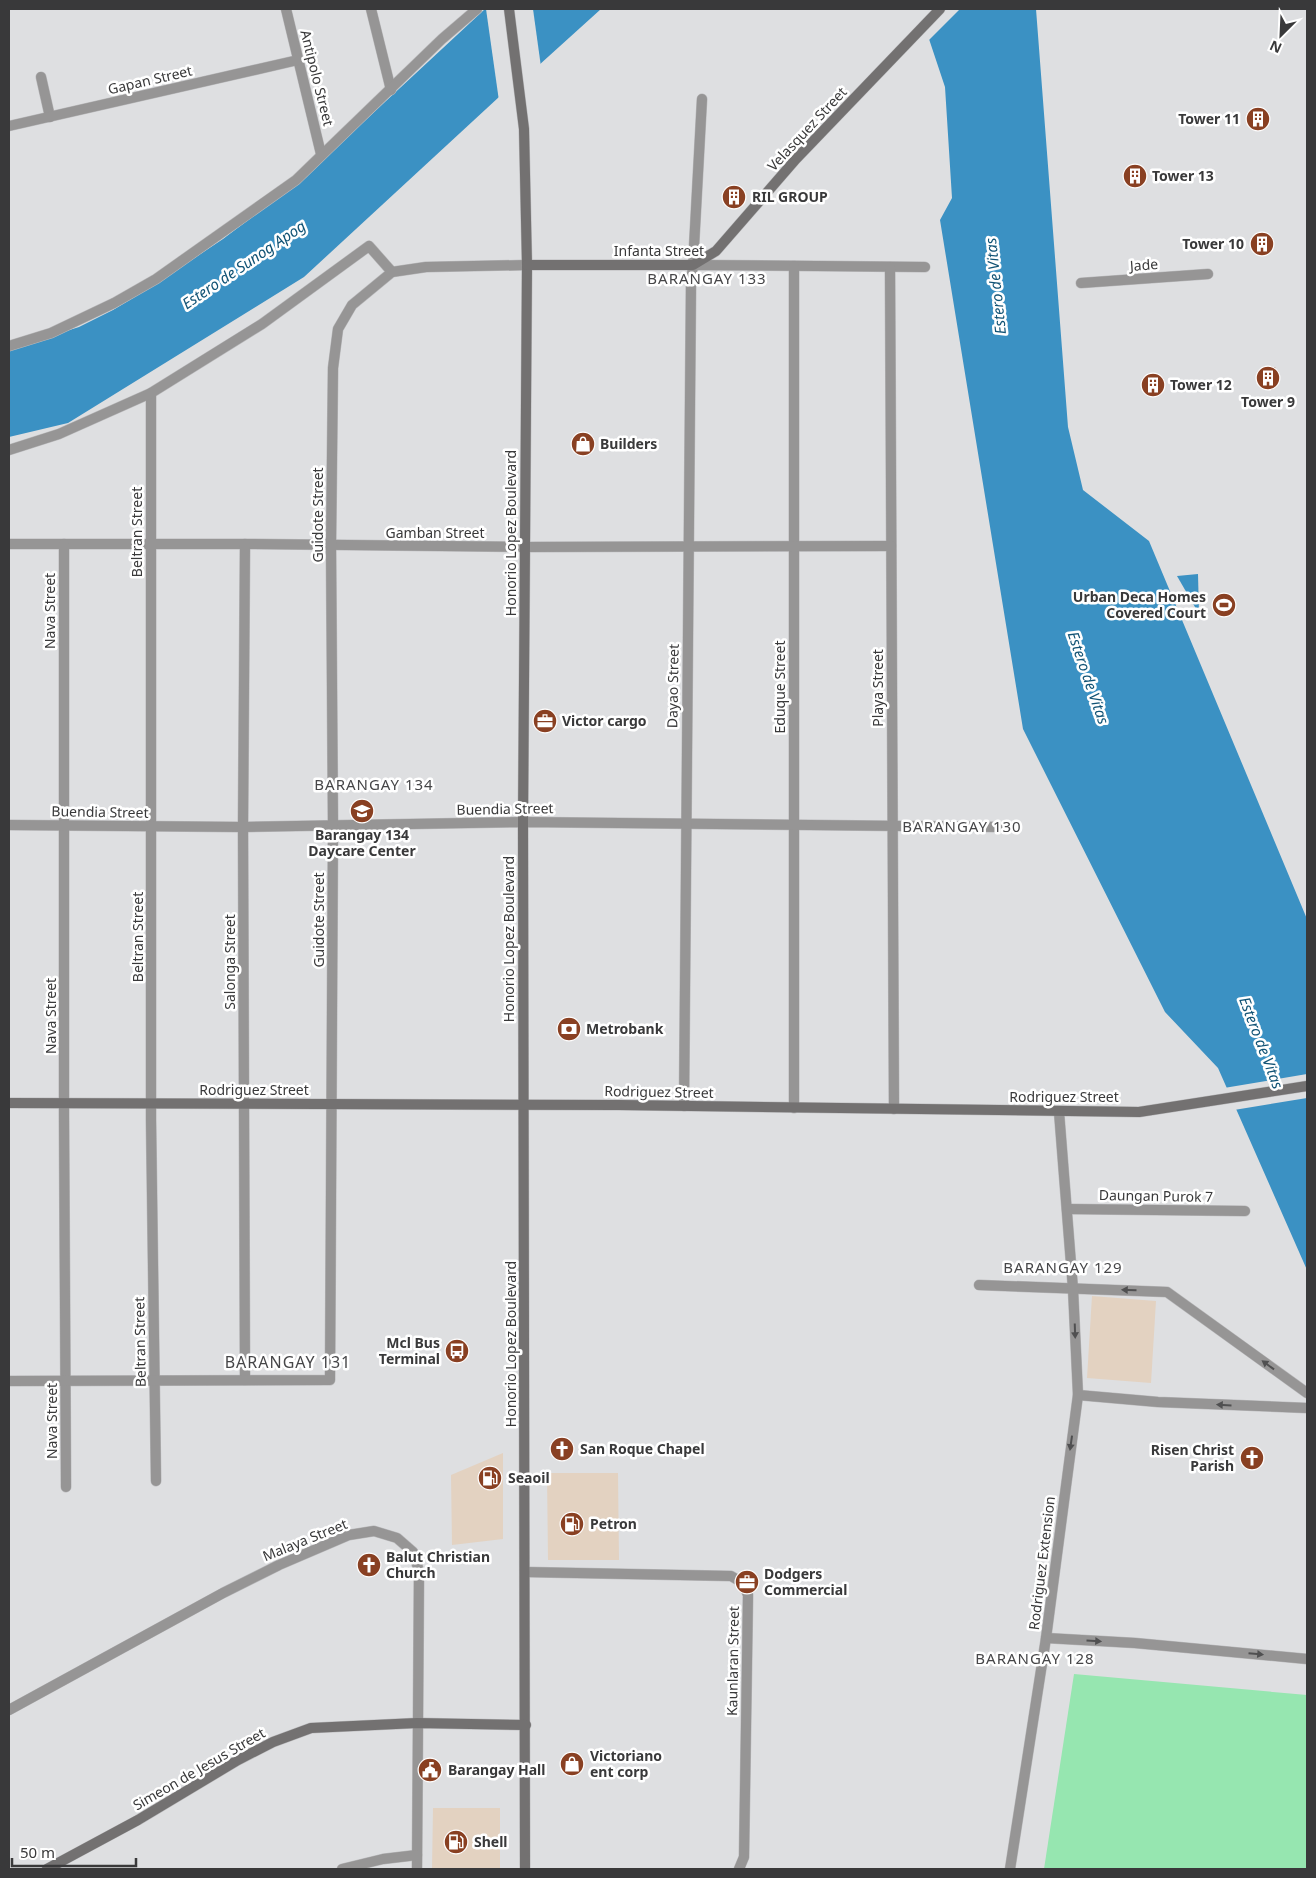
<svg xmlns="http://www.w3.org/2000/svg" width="1316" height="1878" viewBox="0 0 1316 1878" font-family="'Noto Sans',sans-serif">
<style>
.commercial{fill:#e3d2c1}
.green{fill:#96e6b0}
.water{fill:#3b91c3}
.pier{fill:#dedfe1}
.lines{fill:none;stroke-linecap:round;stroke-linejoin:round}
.street-casing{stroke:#bababc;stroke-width:11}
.secondary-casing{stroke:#bababc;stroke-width:11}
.street{stroke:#969595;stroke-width:10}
.secondary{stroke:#737171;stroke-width:10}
.oneway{fill:#505051}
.labels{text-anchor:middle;stroke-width:5;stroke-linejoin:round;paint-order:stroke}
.street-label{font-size:14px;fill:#39393a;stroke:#fff}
.poi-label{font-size:14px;font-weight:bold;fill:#39393a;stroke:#fff;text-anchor:start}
.water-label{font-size:15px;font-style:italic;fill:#115375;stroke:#fff}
.neighbourhood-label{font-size:15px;letter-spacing:1px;fill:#464648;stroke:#fff}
.quarter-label{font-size:16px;letter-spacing:1px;fill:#464648;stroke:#fff}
</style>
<rect width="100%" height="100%" fill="#dedfe1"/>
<g class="commercial">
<path d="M1092,1296L1156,1301L1151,1383L1087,1378Z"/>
<path d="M503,1453V1539L452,1545L451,1475Z"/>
<path d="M547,1473H618L619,1560H548Z"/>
<path d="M433,1808H500V1869H432Z"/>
</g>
<path class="green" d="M1074,1674L1307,1695V1869H1044Z"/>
<g class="water">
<path d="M485,9H601L528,75L499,97L304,277L68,423L9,437V349L79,327L113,310L146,290L223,239L302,179Z"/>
<path d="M919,9H1036L1068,427L1083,490L1149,541L1307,919V1270L1218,1068L1165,1012L1023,729L940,220L952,198L945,87Z"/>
<path d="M1198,574L1199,614L1177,576Z"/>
</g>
<g class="pier">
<path d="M486,9H533L541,67L499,101Z"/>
<path d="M920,9H960L927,42L917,11Z"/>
<path d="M1307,1074V1098L1234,1110L1224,1088Z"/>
</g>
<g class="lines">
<g class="street-casing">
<g id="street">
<path d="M286,9L321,154"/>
<path d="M371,9L391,90"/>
<path d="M41,77L50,117"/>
<path d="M9,126L298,60"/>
<path d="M693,265L925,267"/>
<path d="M794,266V1108"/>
<path d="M890,267L894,1109"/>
<path d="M1081,283L1208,274"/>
<path d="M9,346L51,333L114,303L156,279L296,180L442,39L477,9"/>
<path d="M151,393V1120L156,1481"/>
<path d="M9,450L59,434L151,393L262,324L369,246L392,272"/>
<path d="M9,544H245L525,547L891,546"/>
<path d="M64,544V1116L66,1487"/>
<path d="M245,544L243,827L245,1380"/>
<path d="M9,825L243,827L523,822L1001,827"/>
<path d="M684,1106L691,284L693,265L702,99"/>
<path d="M1067,1209L1245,1211"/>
<path d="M979,1285L1167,1292L1307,1393"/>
<path d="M9,1381L330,1380L333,826L331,546L333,368L338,329L352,305L392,272L426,267L527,265"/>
<path d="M1078,1395L1158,1402L1307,1408"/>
<path d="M525,1572L731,1576L743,1583L748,1595L744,1857L739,1869"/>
<path d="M1046,1638L1135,1643L1307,1659"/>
<path d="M9,1710L223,1593L279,1565L349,1535L374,1531L397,1538L413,1552L419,1571L417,1869"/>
<path d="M342,1869L383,1859L417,1855"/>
<path d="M1010,1869L1046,1638L1078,1395L1073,1289L1059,1112"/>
</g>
</g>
<g class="secondary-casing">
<g id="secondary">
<path d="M509,9L524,129L527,265L523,822L525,1869"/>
<path d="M527,265H693L716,251L796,159L940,9"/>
<path d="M9,1103L619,1105L1139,1112L1307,1086"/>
<path d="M47,1869L138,1820L238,1760L273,1742L311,1728L417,1723L526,1725"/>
</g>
</g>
<use href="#street" class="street"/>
<use href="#secondary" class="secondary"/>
</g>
<defs><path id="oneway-solid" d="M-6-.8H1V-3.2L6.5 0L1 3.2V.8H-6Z" transform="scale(1.25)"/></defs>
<g class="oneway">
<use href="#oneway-solid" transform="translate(1129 1290) rotate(-178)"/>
<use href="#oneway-solid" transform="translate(1075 1331) rotate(88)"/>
<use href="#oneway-solid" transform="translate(1268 1365) rotate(-144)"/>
<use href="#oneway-solid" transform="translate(1224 1405) rotate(-177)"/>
<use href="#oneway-solid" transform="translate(1071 1443) rotate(98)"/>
<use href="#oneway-solid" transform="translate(1094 1641) rotate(3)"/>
<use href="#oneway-solid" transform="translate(1256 1654) rotate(5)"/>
</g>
<defs>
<g id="building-disc" transform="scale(1.25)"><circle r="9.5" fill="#894022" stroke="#fff"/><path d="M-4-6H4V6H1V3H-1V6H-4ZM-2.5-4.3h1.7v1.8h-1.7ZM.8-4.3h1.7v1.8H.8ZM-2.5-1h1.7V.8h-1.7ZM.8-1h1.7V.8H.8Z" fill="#fff"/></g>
<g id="shop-disc" transform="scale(1.25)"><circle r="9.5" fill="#894022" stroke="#fff"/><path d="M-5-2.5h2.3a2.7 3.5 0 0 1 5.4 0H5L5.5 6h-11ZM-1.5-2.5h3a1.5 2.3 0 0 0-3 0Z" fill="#fff"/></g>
<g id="stadium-disc" transform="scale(1.25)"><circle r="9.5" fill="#894022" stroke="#fff"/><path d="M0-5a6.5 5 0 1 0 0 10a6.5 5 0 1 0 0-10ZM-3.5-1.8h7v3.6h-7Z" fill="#fff"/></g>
<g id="office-disc" transform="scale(1.25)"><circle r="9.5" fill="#894022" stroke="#fff"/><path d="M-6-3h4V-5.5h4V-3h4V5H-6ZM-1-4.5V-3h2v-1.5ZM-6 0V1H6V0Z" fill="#fff"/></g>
<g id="school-disc" transform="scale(1.25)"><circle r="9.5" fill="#894022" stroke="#fff"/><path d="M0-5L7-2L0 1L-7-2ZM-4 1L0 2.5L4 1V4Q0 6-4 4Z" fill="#fff"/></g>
<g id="bank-disc" transform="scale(1.25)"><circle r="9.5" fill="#894022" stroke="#fff"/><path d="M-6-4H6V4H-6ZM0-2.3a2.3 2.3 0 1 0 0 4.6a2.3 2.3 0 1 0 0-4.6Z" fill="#fff"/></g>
<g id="bus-disc" transform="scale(1.25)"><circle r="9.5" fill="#894022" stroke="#fff"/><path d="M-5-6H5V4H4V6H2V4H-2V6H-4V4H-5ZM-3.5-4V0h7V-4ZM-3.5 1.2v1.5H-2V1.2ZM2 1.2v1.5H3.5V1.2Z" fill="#fff"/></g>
<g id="church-disc" transform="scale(1.25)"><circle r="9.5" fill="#894022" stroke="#fff"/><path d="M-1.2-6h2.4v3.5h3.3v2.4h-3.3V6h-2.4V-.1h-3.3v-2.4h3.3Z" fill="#fff"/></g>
<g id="fuel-disc" transform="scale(1.25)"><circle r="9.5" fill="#894022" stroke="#fff"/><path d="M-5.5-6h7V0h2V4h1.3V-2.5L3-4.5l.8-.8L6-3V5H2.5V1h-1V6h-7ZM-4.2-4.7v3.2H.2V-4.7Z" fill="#fff"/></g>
<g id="civic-disc" transform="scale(1.25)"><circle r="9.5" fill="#894022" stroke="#fff"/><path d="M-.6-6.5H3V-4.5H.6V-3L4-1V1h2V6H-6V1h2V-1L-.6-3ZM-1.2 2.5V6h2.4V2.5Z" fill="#fff"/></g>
</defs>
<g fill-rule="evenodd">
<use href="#building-disc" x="1258" y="119"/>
<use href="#building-disc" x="1135" y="176"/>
<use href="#building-disc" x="734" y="197"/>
<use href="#building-disc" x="1262" y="244"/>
<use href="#building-disc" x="1268" y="378"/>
<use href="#building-disc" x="1153" y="385"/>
<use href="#shop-disc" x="583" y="444"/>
<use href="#stadium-disc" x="1224" y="605"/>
<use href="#office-disc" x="545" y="721"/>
<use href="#school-disc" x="362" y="811"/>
<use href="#bank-disc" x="569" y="1029"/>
<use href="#bus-disc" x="457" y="1351"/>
<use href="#church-disc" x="562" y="1449"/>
<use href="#church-disc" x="1252" y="1458"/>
<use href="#fuel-disc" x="490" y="1478"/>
<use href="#fuel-disc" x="572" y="1524"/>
<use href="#church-disc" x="369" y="1565"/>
<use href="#office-disc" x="747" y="1582"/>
<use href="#shop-disc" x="572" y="1764"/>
<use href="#civic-disc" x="430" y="1770"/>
<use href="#fuel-disc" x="456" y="1842"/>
</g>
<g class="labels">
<g class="street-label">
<text transform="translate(317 78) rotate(76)" y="5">Antipolo Street</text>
<text transform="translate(150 80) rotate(-13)" y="5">Gapan Street</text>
<text transform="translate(807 129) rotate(-47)" y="5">Velasquez Street</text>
<text x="659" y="256">Infanta Street</text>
<text transform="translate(1144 265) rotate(-4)" y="5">Jade</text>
<text transform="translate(318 515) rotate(-90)" y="5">Guidote Street</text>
<text transform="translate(137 532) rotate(-90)" y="5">Beltran Street</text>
<text x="435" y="538">Gamban Street</text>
<text transform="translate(511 533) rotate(-90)" y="5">Honorio Lopez Boulevard</text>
<text transform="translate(50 611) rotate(-90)" y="5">Nava Street</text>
<text transform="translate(673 686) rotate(-89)" y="5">Dayao Street</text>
<text transform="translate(780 687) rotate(-90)" y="5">Eduque Street</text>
<text transform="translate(878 688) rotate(-90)" y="5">Playa Street</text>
<text transform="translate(505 809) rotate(-1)" y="5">Buendia Street</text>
<text transform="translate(100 812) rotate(1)" y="5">Buendia Street</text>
<text transform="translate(319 920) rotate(-90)" y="5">Guidote Street</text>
<text transform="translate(138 937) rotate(-90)" y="5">Beltran Street</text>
<text transform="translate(509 939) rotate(-90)" y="5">Honorio Lopez Boulevard</text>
<text transform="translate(230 962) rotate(-90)" y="5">Salonga Street</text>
<text transform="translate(51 1016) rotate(-90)" y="5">Nava Street</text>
<text x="254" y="1095">Rodriguez Street</text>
<text transform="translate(659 1092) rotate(1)" y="5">Rodriguez Street</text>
<text x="1064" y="1102">Rodriguez Street</text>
<text transform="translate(1156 1196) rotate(1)" y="5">Daungan Purok 7</text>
<text transform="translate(140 1342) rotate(-91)" y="5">Beltran Street</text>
<text transform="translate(511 1344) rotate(-90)" y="5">Honorio Lopez Boulevard</text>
<text transform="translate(52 1421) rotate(-90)" y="5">Nava Street</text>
<text transform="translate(305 1540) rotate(-22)" y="5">Malaya Street</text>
<text transform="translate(1042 1563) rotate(-83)" y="5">Rodriguez Extension</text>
<text transform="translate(733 1661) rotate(-89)" y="5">Kaunlaran Street</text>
<text transform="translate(199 1769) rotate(-30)" y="5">Simeon de Jesus Street</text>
</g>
<g class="poi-label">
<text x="1240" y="124" text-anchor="end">Tower 11</text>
<text x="1152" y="181">Tower 13</text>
<text x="752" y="202">RIL GROUP</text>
<text x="1244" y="249" text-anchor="end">Tower 10</text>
<text x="1170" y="390">Tower 12</text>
<text x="1268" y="407" text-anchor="middle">Tower 9</text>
<text x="600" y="449">Builders</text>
<text x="1206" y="602" text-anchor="end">Urban Deca Homes<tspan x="1206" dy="16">Covered Court</tspan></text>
<text x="562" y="726">Victor cargo</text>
<text x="362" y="840" text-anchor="middle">Barangay 134<tspan x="362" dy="16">Daycare Center</tspan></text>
<text x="586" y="1034">Metrobank</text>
<text x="440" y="1348" text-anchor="end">Mcl Bus<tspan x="440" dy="16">Terminal</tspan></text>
<text x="580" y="1454">San Roque Chapel</text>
<text x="1234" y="1455" text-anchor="end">Risen Christ<tspan x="1234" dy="16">Parish</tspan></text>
<text x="508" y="1483">Seaoil</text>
<text x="590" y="1529">Petron</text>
<text x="386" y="1562">Balut Christian<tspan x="386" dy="16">Church</tspan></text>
<text x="764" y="1579">Dodgers<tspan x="764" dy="16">Commercial</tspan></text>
<text x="590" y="1761">Victoriano<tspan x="590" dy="16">ent corp</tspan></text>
<text x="448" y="1775">Barangay Hall</text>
<text x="474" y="1847">Shell</text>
</g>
<g class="water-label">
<text transform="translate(244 265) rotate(-34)" y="5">Estero de Sunog Apog</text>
<text transform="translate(996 286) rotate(-96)" y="5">Estero de Vitas</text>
<text transform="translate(1088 678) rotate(71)" y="5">Estero de Vitas</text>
<text transform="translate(1261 1043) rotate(69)" y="5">Estero de Vitas</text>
</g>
<g class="neighbourhood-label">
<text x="707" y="284">BARANGAY 133</text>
<text x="374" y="790">BARANGAY 134</text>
<text x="962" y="832">BARANGAY 130</text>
<text x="1063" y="1273">BARANGAY 129</text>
<text x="1035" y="1664">BARANGAY 128</text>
</g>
<g class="quarter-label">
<text x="288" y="1368">BARANGAY 131</text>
</g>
</g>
<rect width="1316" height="1878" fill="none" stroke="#39393a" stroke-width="20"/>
<g transform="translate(1281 35) rotate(204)" stroke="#ffffff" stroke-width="4" paint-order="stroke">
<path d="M0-4L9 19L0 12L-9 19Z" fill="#39393a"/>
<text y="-8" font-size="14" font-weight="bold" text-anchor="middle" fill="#39393a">N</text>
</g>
<path d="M12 1858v8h124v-8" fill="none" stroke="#39393a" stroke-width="2.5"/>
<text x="20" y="1858" font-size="15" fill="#39393a" stroke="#ffffff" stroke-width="4" paint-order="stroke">50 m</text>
</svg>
